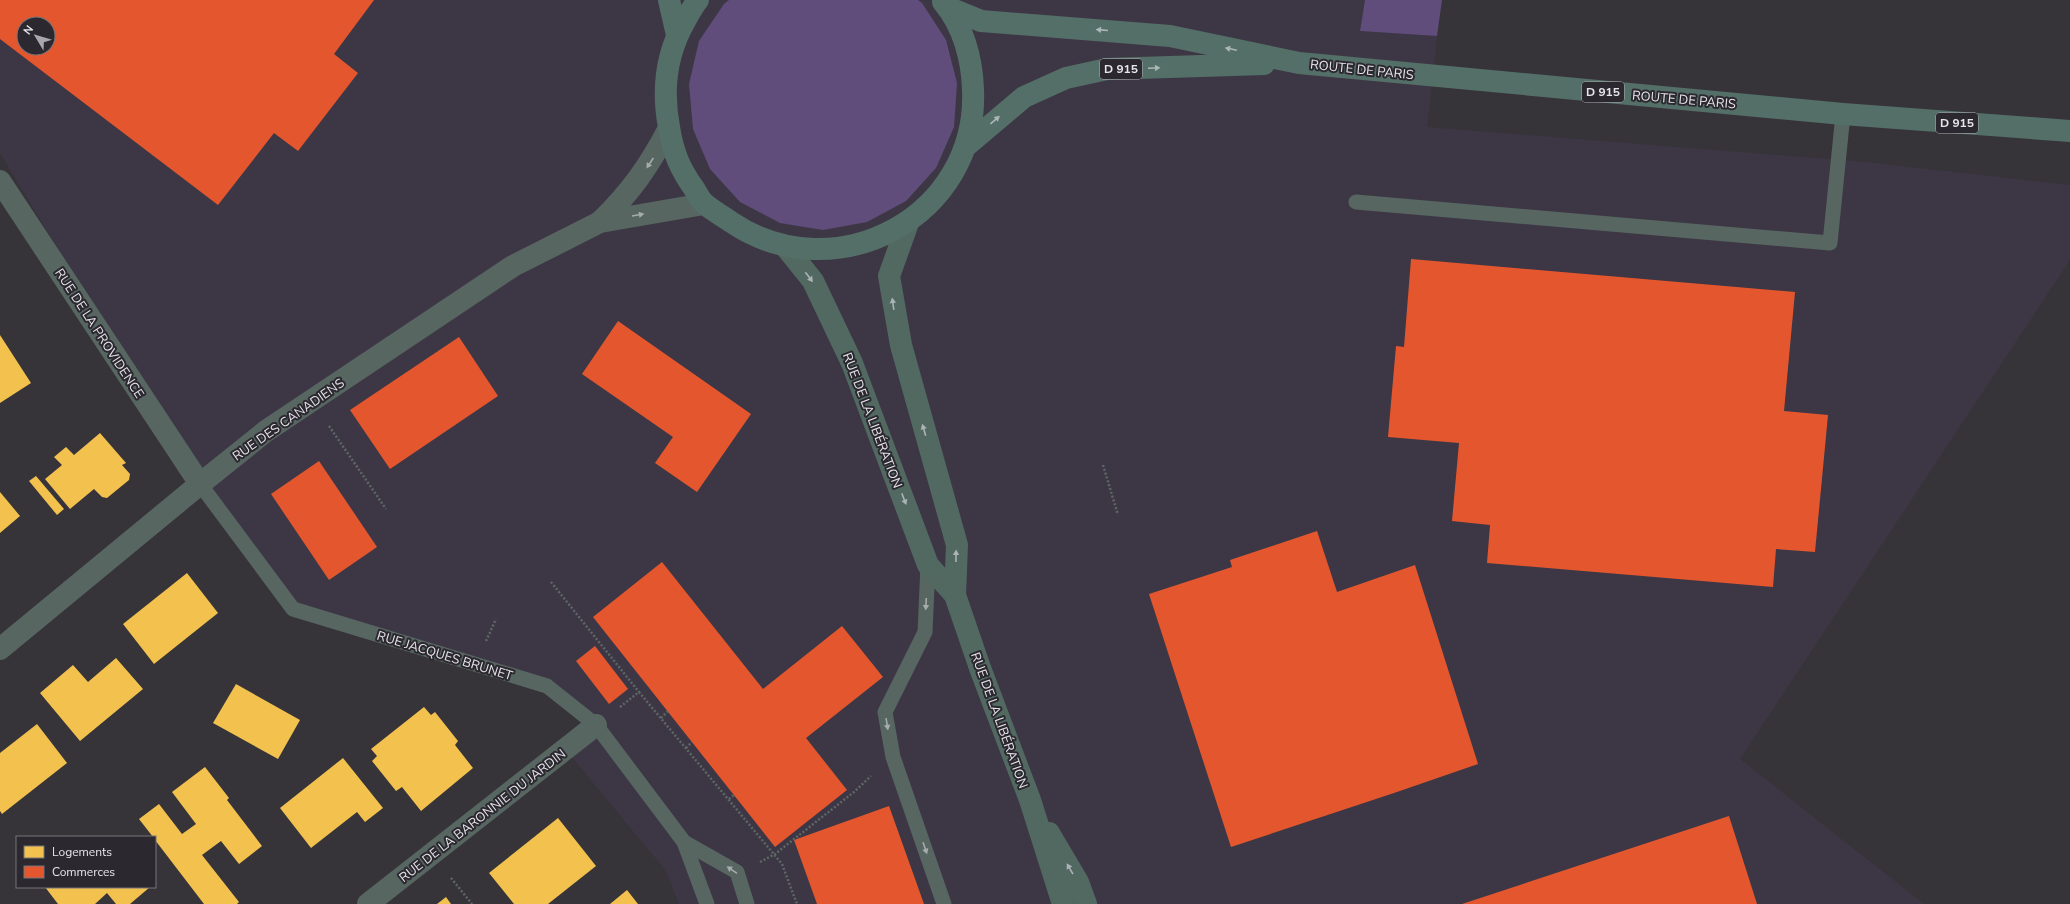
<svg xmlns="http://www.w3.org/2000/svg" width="2070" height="904" viewBox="0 0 2070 904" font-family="'Nunito Sans',sans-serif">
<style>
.built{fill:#3d3745;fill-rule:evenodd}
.green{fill:#604d7c}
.homes{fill:#f2c14e}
.shops{fill:#e4572e;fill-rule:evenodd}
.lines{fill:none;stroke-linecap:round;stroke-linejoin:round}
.path{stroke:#5d6765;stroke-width:2.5;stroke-dasharray:2 2;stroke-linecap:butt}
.lane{stroke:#576661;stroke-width:15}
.street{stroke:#576661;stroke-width:22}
.secondary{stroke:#526962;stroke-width:22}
.primary{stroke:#546f67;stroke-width:22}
.oneway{fill:#acb6b6}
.oneway2{fill:#a6acad}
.oneway3{fill:#abb3b4}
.labels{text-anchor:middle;stroke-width:4;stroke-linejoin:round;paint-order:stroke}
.shield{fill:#2b2830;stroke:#afacb3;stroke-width:1}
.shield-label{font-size:12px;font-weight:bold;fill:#e7e5eb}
.street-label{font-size:13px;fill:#e7e5eb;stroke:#2b2830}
</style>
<rect width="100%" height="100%" fill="#363439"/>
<path class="built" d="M0,0H1365L1360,31L1437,36L1427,127L1865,162L2070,185V260L1740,759L1924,904H679L666,871L566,750L596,725L547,686L293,609L200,484L0,153ZM24,24H48V48H24Z"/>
<g class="green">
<path d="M729,0H918L922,3L946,40L957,83L954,127L936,168L906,201L867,222L823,230L780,223L740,202L710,169L693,129L689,84L699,41L724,4Z"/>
<path d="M1365,0H1442L1437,36L1360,31Z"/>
</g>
<g class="homes">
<path d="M0,335L31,383L0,403Z"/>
<path d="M100,433L126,463L122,465L130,474L129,480L107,498L102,497L94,489L70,509L45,479L62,465L54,457L66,447L74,455Z"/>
<path d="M36,476L64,509L57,515L29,481Z"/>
<path d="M0,492L20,516L0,533Z"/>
<path d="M187,573L218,613L154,664L123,624Z"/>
<path d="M116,658L143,689L80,741L40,693L73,665L88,682Z"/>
<path d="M236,684L300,720L278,759L213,723Z"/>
<path d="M424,707L431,715L435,712L458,741L455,745L473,768L421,811L402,787L396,791L372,761L377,756L371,749Z"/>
<path d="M37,724L67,763L2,814L0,811V753Z"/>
<path d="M343,758L383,808L365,822L357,812L311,848L280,808Z"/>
<path d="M205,767L229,798L227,800L262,846L239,864L221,841L202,855L239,902L237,904H204L155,840V837H153L139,819L159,804L182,834L196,824L172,792Z"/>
<path d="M558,818L596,866L548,904H514L489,873Z"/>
<path d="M45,887H150L130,904H116L107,893L95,904H58Z"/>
<path d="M627,890L638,904H610Z"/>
<path d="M446,897L451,904H437Z"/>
</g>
<g class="shops">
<path d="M0,0H374L334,54L358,73L298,151L274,133L218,205L0,39ZM24,24H48V48H24Z"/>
<path d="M1411,259L1795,292L1784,411L1828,415L1815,552L1776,549L1773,587L1487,563L1490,525L1452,521L1459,443L1388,437L1396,346L1404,347Z"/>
<path d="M618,321L751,414L697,492L655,463L673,437L582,374Z"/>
<path d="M459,337L498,396L390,469L350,410Z"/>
<path d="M319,461L377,547L329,580L271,494Z"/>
<path d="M1317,531L1337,592L1415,565L1478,764L1394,793L1231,847L1149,594L1232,567L1230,560Z"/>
<path d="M662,562L763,689L842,626L883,677L806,738L847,790L775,847L593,617Z"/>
<path d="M595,646L628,689L609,704L576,661Z"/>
<path d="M889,806L924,904H817L794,840Z"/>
<path d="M1729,816L1757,904H1462Z"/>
</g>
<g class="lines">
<g class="path">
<path d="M329,426L386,509"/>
<path d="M1103,465L1118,515"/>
<path d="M551,582L639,692"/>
<path d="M486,641L496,619"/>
<path d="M620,707L639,692L782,864L797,904"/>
<path d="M661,718L668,711"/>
<path d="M686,748L692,742"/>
<path d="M729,799L734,795"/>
<path d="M760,862L775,854L854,792L871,776"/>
<path d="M451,878L472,904"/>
</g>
<g class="lane">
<path d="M1356,202L1830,243L1843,114"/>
<path d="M200,484L293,609L547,686L596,725L684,842L707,904"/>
<path d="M928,565L925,632L885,712L893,757L944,904"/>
<path d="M684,842L737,872L747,904"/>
</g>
<g class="street">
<path d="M0,181L200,484"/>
<path d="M600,222C631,192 649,166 669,128"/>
<path d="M0,649L200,484L266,431L513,266L600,222L704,204"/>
<path d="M368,904L596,725"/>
</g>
<g class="secondary">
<path d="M908,223L889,276L901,345L957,545L955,595L980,668L1030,800L1063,904"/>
<path d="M785,246L813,281L852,363L928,565L955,595"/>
<path d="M1049,833L1078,882L1086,904"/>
</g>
<g class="primary">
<path d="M669,0L677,35"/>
<path d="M698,0C693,6 689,14 685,21C666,54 662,90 669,127C673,153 680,169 695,190C698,195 701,201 705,204C713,211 723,216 731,222C836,293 979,216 973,89C972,59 963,25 943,2"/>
<path d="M947,7L981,21L1170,36L1299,63L1843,114L2070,131"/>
<path d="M966,146L1024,97L1066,78L1107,69L1264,64"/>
</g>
</g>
<defs><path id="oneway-solid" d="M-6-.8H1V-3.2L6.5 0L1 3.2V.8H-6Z"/></defs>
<g class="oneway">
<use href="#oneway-solid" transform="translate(1102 30) rotate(-175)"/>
<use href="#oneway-solid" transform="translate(1231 49) rotate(-168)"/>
<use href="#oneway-solid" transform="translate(1154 68) rotate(-2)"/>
<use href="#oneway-solid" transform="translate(995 120) rotate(-41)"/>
</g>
<g class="oneway2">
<use href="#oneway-solid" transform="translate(650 163) rotate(124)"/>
<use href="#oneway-solid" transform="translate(638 215) rotate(-10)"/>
<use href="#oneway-solid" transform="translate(926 604) rotate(93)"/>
<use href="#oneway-solid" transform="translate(887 724) rotate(81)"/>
<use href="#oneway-solid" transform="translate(925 848) rotate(71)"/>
<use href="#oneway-solid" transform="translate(732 870) rotate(-146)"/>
</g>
<g class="oneway3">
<use href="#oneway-solid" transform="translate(809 277) rotate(53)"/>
<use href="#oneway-solid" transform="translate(893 304) rotate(-98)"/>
<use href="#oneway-solid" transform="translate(924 430) rotate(-106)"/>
<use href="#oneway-solid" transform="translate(904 499) rotate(69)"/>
<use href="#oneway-solid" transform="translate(956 556) rotate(-89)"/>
<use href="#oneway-solid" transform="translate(1070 869) rotate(-120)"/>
</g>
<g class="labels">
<g class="shield">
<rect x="1100" y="59" width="42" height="20" rx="3"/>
<rect x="1582" y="82" width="42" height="20" rx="3"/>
<rect x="1936" y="113" width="42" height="20" rx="3"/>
</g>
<g class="shield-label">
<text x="1121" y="73">D 915</text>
<text x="1603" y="96">D 915</text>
<text x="1957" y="127">D 915</text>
</g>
<g class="street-label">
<text transform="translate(1362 69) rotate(6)" y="5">ROUTE DE PARIS</text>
<text transform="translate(1684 99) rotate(5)" y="5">ROUTE DE PARIS</text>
<text transform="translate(100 333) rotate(57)" y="5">RUE DE LA PROVIDENCE</text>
<text transform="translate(288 419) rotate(-35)" y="5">RUE DES CANADIENS</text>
<text transform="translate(873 420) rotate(69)" y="5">RUE DE LA LIBÉRATION</text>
<text transform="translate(445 655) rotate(17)" y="5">RUE JACQUES BRUNET</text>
<text transform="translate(1000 720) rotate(70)" y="5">RUE DE LA LIBÉRATION</text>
<text transform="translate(482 815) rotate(-38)" y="5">RUE DE LA BARONNIE DU JARDIN</text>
</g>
</g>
<rect x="16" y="836" width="140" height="52" fill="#2b2830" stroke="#76747b"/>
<rect x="24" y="846" width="20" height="12" fill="#f2c14e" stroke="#76747b"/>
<text x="52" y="856" font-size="12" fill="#e7e5eb">Logements</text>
<rect x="24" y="866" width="20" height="12" fill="#e4572e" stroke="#76747b"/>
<text x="52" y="876" font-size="12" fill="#e7e5eb">Commerces</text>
<g transform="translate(36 36) rotate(308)"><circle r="19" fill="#2b2830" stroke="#76747b"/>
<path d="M0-3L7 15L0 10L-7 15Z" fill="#a9a7ad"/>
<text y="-6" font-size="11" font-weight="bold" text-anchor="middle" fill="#e7e5eb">N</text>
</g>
</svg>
